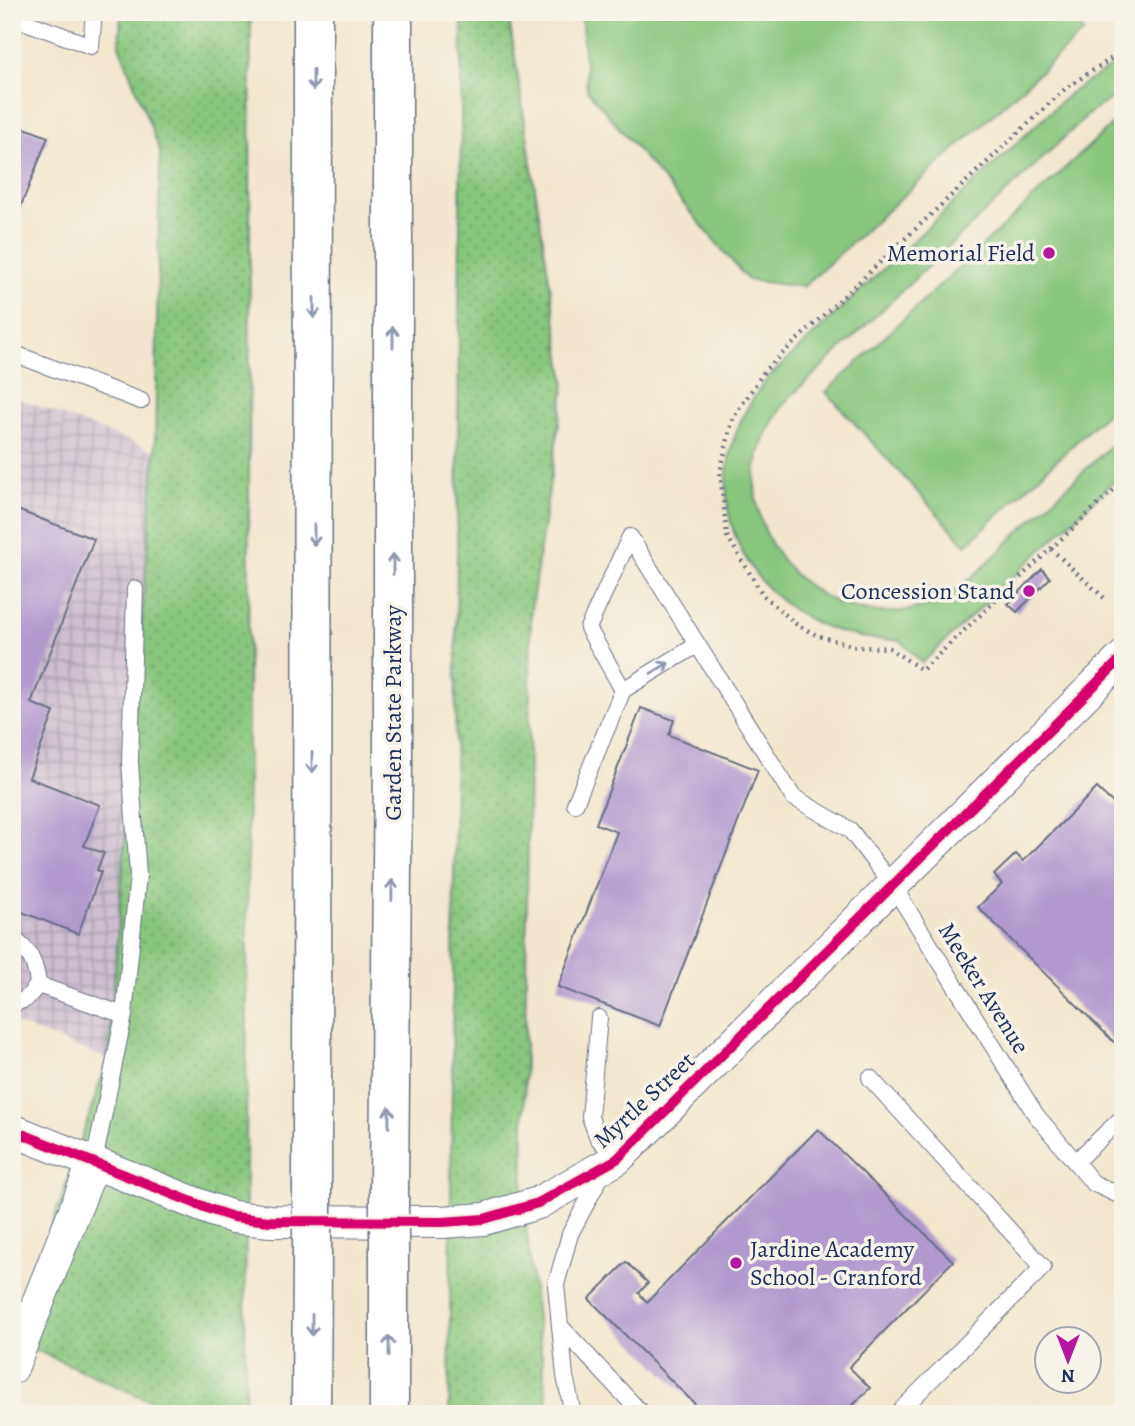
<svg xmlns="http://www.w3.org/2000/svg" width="1135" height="1426" viewBox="0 0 1135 1426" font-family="Alegreya,serif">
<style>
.industrial{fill:url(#industrial-grid)}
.grass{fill:url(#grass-dots);stroke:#527a6e;stroke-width:2}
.garden{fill:#88c67d;stroke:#527a6e;stroke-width:2}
.building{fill:#b199cd}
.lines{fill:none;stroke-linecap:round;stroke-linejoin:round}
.lane-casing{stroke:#676f85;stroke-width:18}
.street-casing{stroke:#676f85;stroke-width:34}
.highway-casing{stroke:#676f85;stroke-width:41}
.path{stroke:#676f85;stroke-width:4.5;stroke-dasharray:2 5;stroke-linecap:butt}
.lane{stroke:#fff;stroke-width:16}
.street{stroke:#fff;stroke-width:32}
.highway{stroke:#fff;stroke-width:38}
.highway-bridge-casing{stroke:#676f85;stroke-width:41;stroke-linecap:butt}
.highway-bridge{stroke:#fff;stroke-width:38}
.cycleway-casing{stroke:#f7f3e8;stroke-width:15}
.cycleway{stroke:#d6006c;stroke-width:10}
.oneway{stroke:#8d97ae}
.poi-dot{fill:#b5179e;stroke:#f7f3e8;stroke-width:2.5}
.labels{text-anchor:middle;stroke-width:7;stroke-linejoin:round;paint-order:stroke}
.poi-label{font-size:24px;fill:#1b2f5e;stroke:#f7f3e8;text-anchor:end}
.street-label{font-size:24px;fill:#1b2f5e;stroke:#f7f3e8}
</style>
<defs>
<pattern id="industrial-grid" width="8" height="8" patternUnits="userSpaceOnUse" patternTransform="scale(1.75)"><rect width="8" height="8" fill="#cebed0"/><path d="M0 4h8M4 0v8" fill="none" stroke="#a69bac"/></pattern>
<pattern id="grass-dots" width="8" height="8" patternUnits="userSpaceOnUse" patternTransform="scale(1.75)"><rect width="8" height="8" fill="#88c67d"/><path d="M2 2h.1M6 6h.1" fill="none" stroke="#6ea16a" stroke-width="1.8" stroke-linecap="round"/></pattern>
</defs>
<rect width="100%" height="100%" fill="#f7f3e8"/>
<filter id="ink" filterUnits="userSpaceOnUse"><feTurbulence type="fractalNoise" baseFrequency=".0143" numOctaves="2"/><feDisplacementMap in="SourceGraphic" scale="14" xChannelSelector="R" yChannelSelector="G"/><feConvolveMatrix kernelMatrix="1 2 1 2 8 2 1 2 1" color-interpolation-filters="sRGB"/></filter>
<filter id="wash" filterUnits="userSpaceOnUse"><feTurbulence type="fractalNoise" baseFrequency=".00686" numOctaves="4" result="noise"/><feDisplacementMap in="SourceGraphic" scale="28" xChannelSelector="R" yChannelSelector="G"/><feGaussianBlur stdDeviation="1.57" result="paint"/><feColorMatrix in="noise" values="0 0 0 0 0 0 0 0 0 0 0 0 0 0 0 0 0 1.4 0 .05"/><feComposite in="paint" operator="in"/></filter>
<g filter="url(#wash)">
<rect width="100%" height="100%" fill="#f3e6ce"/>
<path class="industrial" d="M12,396L155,451L108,1059L12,1022Z"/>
<g class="grass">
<path d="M121,12H251L245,1414H154L157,1404L13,1340L108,1059L155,451L160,151L119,45Z"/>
<path d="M462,12H508L565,383L531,609L523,1204L549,1414H449Z"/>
</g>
<g class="garden">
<path d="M581,12H1066L1084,32L803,287L748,280L587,90Z"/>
<path d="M1123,59V91L1091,112L788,399C769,424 754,453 755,486C759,572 846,634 928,605C963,592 988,561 1015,536C1051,502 1087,468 1123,434V473L922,663L900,640C752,642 672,493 769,377L1070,93Z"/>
<path d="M1123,114V398L966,545L826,392Z"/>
</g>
<g id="blocks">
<g class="building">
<path d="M12,123L48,137L12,229Z"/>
<path d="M12,508L94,539L31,703L54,712L29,778L100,805L84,846L104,853L97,870L101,872L78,934L12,908Z"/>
<path d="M1042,569L1050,578L1017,612L1008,604Z"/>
<path d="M641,708L674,720L669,735L758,770L660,1026L558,987L617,832L596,824Z"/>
<path d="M1097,788L1115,805L1123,798V1051L978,907L1002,884L994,875L1016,854L1023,861Z"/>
<path d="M818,1129L953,1261L849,1367L870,1388L844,1414H705L589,1299L626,1262L648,1283L639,1293L647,1302Z"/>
</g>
</g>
</g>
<g filter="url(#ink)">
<use href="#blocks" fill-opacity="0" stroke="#676f85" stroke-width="2"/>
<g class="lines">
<g class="lane-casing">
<g id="lane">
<path d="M12,17L91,46L94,12"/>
<path d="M12,353L141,401"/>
<path d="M623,690L588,628L630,537L793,797L850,830L893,886L1036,1115L1093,1183L1123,1197"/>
<path d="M575,804L623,690L697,645"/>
<path d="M12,938C30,950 36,964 38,985L26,999L12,1004"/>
<path d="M38,985L124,1015"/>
<path d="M599,1018L590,1117L598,1138L617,1159"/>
<path d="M870,1078L1043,1267L897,1414"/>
<path d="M94,1162L124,1015L138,875L130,762L135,589"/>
<path d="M1075,1162L1123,1117"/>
<path d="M560,1326L642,1414"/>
<path d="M573,1414L565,1376L556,1285L570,1234L602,1174"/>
</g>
</g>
<g class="street-casing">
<g id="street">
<path d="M12,1130L212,1210L233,1217L270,1221L443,1222L484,1219L538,1203L617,1159L1123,657"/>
<path d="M12,1368L94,1162"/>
</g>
</g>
<g class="highway-casing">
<g id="highway">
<path d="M312,1185L313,12"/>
<path d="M389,1186L393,761V12"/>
<path d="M389,1258V1414"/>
<path d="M311,1414L312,1256"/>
</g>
</g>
<g class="path">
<path d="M1123,51L1066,88L766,369L733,418L720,472L727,536L763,595L796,624L816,635L857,647L889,648L922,670L1123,481"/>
<path d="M1051,549L1104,598"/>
</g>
<use href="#lane" class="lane"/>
<use href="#street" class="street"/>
<use href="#highway" class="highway"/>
<g class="highway-bridge-casing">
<g id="highway-bridge">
<path d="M389,1186V1258"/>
<path d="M312,1256V1185"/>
</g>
</g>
<use href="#highway-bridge" class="highway-bridge"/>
<g class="cycleway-casing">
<path id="cycleway" d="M12,1130L212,1210L233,1217L270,1221L443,1222L484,1219L538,1203L617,1159L1123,657"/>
</g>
<use href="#cycleway" class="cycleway"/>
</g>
<defs><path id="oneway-shaft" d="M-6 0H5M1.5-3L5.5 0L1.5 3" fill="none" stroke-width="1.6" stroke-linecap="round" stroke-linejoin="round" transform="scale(1.75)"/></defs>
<g class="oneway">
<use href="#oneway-shaft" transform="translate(313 80) rotate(90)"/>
<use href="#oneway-shaft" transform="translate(314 308) rotate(90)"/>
<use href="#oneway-shaft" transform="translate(393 337) rotate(-90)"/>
<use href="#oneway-shaft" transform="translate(314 535) rotate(90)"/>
<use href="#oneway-shaft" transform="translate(393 564) rotate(-90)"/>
<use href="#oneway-shaft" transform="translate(660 668) rotate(-31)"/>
<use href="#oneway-shaft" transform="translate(312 763) rotate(90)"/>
<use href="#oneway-shaft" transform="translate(392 890) rotate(-89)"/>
<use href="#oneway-shaft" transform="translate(389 1117) rotate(-89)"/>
<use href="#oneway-shaft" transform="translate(312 1325) rotate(90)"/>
<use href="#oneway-shaft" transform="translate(389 1346) rotate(-90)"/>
</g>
</g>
<g class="poi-dot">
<circle cx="1049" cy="253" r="7"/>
<circle cx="1029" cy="591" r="7"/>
<circle cx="736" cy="1263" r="7"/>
</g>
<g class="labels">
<g class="poi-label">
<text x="1035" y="261">Memorial Field</text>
<text x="1015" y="599">Concession Stand</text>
<text x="750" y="1257" text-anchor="start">Jardine Academy<tspan x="750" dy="28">School - Cranford</tspan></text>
</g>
<g class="street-label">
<text transform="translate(393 713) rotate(-90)" y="8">Garden State Parkway</text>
<text transform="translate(984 988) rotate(58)" y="8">Meeker Avenue</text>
<text transform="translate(644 1100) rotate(-43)" y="8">Myrtle Street</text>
</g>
</g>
<rect width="1135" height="1426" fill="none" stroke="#f7f3e8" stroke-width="42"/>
<g transform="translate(1068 1360) rotate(180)"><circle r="33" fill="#f7f3e8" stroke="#9fa5b1" stroke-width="2"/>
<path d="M0-5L12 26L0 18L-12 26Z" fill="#b5179e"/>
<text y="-10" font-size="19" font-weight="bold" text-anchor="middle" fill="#1b2f5e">N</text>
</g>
</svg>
